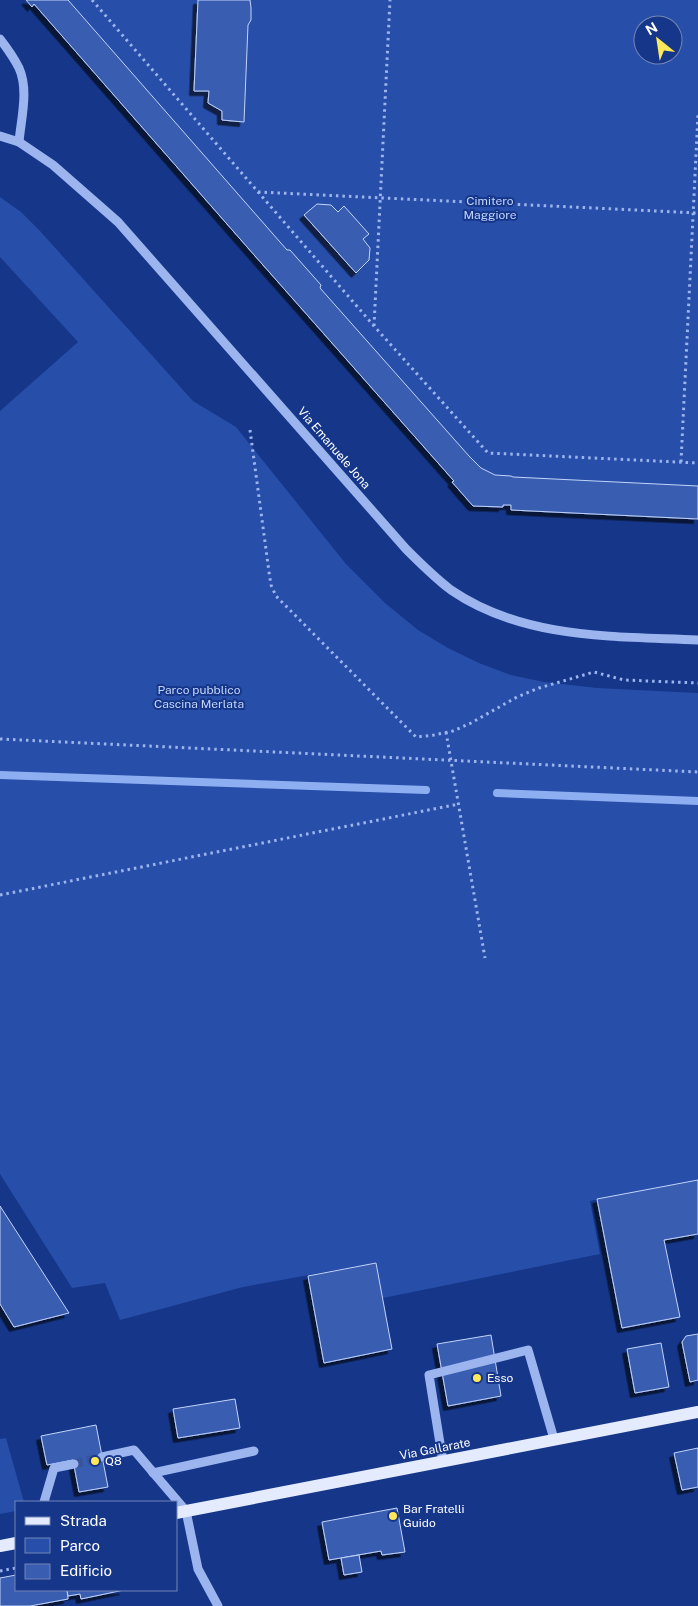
<svg xmlns="http://www.w3.org/2000/svg" width="698" height="1606" viewBox="0 0 698 1606" font-family="'Public Sans',sans-serif">
<style>
.green{fill:#274ea8;fill-rule:evenodd}
.lines{fill:none;stroke-linecap:round;stroke-linejoin:round}
.stream{stroke:#8eaef2;stroke-width:8}
.building{fill:#395db1;stroke:#c2d4fb;filter:url(#shadow)}
.minor-tunnel{stroke:#38549b;stroke-width:9;stroke-dasharray:9 4.5;stroke-linecap:butt}
.path{stroke:#9cb5ef;stroke-width:3;stroke-dasharray:2.5 4;stroke-linecap:butt}
.minor{stroke:#9cb5ef;stroke-width:9}
.major{stroke:#e4ebff;stroke-width:12}
.poi-dot{fill:#ffe85a;stroke:#153689;stroke-width:2}
.labels{text-anchor:middle;stroke-width:4;stroke-linejoin:round;paint-order:stroke}
.park-label{font-size:12px;fill:#c2d4fb;stroke:#153689}
.street-label{font-size:12px;fill:#fff;stroke:#153689}
.poi-label{font-size:12px;fill:#fff;stroke:#153689;text-anchor:start}
</style>
<defs>
<filter id="shadow"><feDropShadow dx="-4.5" dy="4.5" stdDeviation="0" flood-color="#0009"/></filter>
</defs>
<rect width="100%" height="100%" fill="#153689"/>
<g class="green">
<path d="M26,0H698V519L511,510V505H503V507L473,506L452,482L454,480L255,256L35,5L32,7ZM643,25H673V55H643Z"/>
<path d="M0,197L21,212L40,231L193,401L236,427L346,564L385,603L418,630L448,648L479,663L511,675L544,682L597,688L698,693V1180L590,1201L600,1254L383,1298L375,1263L243,1287L120,1320L105,1283L72,1288L0,1174V411L78,342L0,257Z"/>
<path d="M6,1438L24,1502H16V1511L0,1514V1439Z"/>
</g>
<g class="lines">
<g class="stream">
<path d="M0,775L426,790"/>
<path d="M497,793L698,801"/>
</g>
</g>
<g class="building">
<path d="M26,0H68L287,250H290L321,285L320,288L469,456L481,468L495,475L511,476L513,477L698,486V519L511,510V505H503V507L473,506L452,482L454,481L255,256L34,4L32,7Z"/>
<path d="M198,0H250L251,8V20L248,25L244,122L222,120V111L208,103L209,91H194Z"/>
<path d="M317,204L331,205L338,212L344,206L369,234L363,239L370,248L369,260L356,273L304,215Z"/>
<path d="M698,1180V1234L664,1240L680,1317L622,1328L597,1199Z"/>
<path d="M0,1206L69,1313L14,1327L0,1304Z"/>
<path d="M376,1263L392,1349L324,1363L308,1276Z"/>
<path d="M698,1334V1380L690,1382L682,1342L686,1336Z"/>
<path d="M491,1335L501,1396L448,1406L437,1344Z"/>
<path d="M661,1343L669,1387L635,1393L627,1349Z"/>
<path d="M235,1399L240,1428L178,1438L173,1409Z"/>
<path d="M96,1425L108,1487L79,1492L73,1460L47,1465L41,1436Z"/>
<path d="M698,1448V1487L682,1490L674,1453Z"/>
<path d="M397,1508L405,1552L382,1555L381,1551L329,1560L322,1522Z"/>
<path d="M359,1555L362,1572L344,1575L341,1558Z"/>
<path d="M16,1575V1590H67L68,1599L30,1606H0V1578Z"/>
<path d="M67,1590H124L81,1599L80,1594L68,1596Z"/>
</g>
<g class="lines">
<path class="minor-tunnel" d="M74,1464L102,1457"/>
<g class="path">
<path d="M92,0L374,326L488,453L698,463"/>
<path d="M258,192L698,213"/>
<path d="M374,326L390,0"/>
<path d="M250,430L269,572L271,585L276,596L416,737L434,735L453,731L471,723L517,697L539,688L594,672L624,680L698,683"/>
<path d="M681,462L698,114"/>
<path d="M446,732L485,958"/>
<path d="M0,739L698,772"/>
<path d="M0,895L459,804"/>
<path d="M0,1571L16,1568"/>
</g>
<g class="minor">
<path d="M0,39C7,48 14,58 19,68C29,90 21,119 19,142"/>
<path d="M0,136L19,142L53,165L118,222L406,549C420,563 435,578 451,590C524,640 614,636 698,640"/>
<path d="M102,1457L134,1450L186,1511L198,1569L218,1606"/>
<path d="M443,1462L429,1375L528,1350L554,1439"/>
<path d="M153,1473L254,1451"/>
<path d="M44,1502L54,1468L74,1464"/>
</g>
<g class="major">
<path d="M176,1513L698,1412"/>
<path d="M0,1546L16,1543"/>
</g>
</g>
<g class="poi-dot">
<circle cx="477" cy="1378" r="5"/>
<circle cx="95" cy="1461" r="5"/>
<circle cx="393" cy="1516" r="5"/>
</g>
<g class="labels">
<g class="park-label">
<text x="490" y="205">Cimitero<tspan x="490" dy="14">Maggiore</tspan></text>
<text x="199" y="694">Parco pubblico<tspan x="199" dy="14">Cascina Merlata</tspan></text>
</g>
<g class="street-label">
<text transform="translate(334 448) rotate(49)" y="4">Via Emanuele Jona</text>
<text transform="translate(435 1449) rotate(-11)" y="4">Via Gallarate</text>
</g>
<g class="poi-label">
<text x="487" y="1382">Esso</text>
<text x="105" y="1465">Q8</text>
<text x="403" y="1513">Bar Fratelli<tspan x="403" dy="14">Guido</tspan></text>
</g>
</g>
<rect x="15" y="1501" width="162" height="90" fill="#153689" stroke="#7386b8"/>
<rect x="25" y="1517" width="25" height="8" fill="#e4ebff" stroke="#7386b8"/>
<text x="60" y="1526" font-size="15" fill="#ffffff">Strada</text>
<rect x="25" y="1538" width="25" height="15" fill="#274ea8" stroke="#7386b8"/>
<text x="60" y="1551" font-size="15" fill="#ffffff">Parco</text>
<rect x="25" y="1564" width="25" height="15" fill="#395db1" stroke="#7386b8"/>
<text x="60" y="1576" font-size="15" fill="#ffffff">Edificio</text>
<g transform="translate(658 40) rotate(330)"><circle r="24" fill="#153689" stroke="#7386b8"/>
<path d="M0-4L9 19L0 12L-9 19Z" fill="#ffe85a"/>
<text y="-8" font-size="14" font-weight="bold" text-anchor="middle" fill="#ffffff">N</text>
</g>
</svg>
